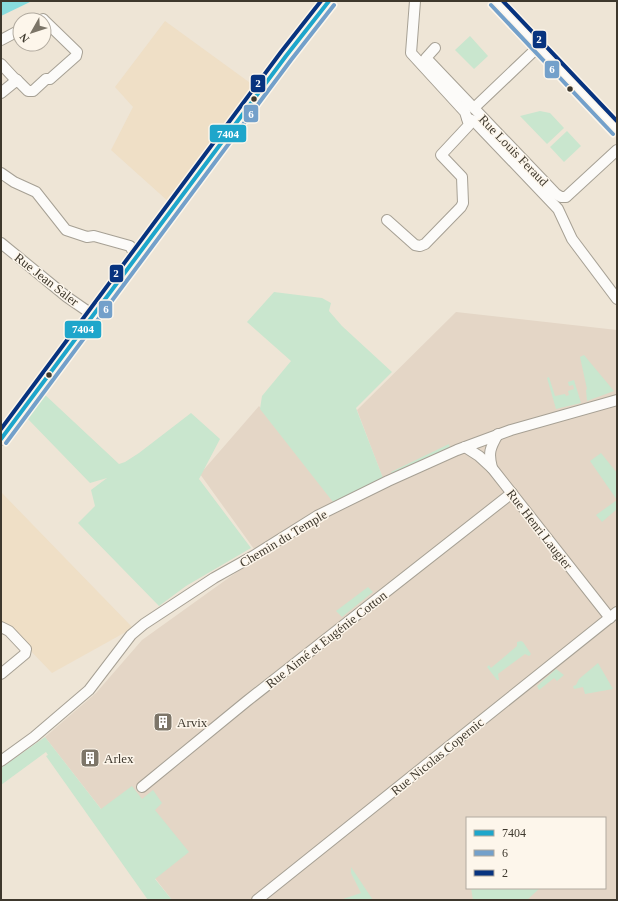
<svg xmlns="http://www.w3.org/2000/svg" width="618" height="901" viewBox="0 0 618 901" font-family="Georgia,serif">
<style>
.built{fill:#efdfc6}
.industrial{fill:#e4d6c6;fill-rule:evenodd}
.green{fill:#c9e6ce}
.water{fill:#88dcde}
.lines{fill:none;stroke-linecap:round;stroke-linejoin:round}
.minor-casing{stroke:#a6a094;stroke-width:12}
.major-casing{stroke:#c7c2bb;stroke-width:14}
.minor{stroke:#fcfbf9;stroke-width:10}
.major{stroke:#f1e9e5;stroke-width:12}
.bus-1-casing{stroke:#fdf6eb;stroke-width:7}
.bus-2-casing{stroke:#fdf6eb;stroke-width:7}
.bus-3-casing{stroke:#fdf6eb;stroke-width:7}
.bus-1{stroke:#1ea6cb;stroke-width:4}
.bus-2{stroke:#73a0ca;stroke-width:4}
.bus-3{stroke:#07337f;stroke-width:4}
.bus-dot{fill:#3e382d;stroke:#fdf6eb;stroke-width:1.5}
.labels{text-anchor:middle;stroke-width:3;stroke-linejoin:round;paint-order:stroke}
.street-label{font-size:13px;fill:#3e382d;stroke:#fdf6eb}
.poi-label{font-size:13px;fill:#3e382d;stroke:#fdf6eb;text-anchor:start}
.line-badge{stroke:#fdf6eb;stroke-width:1.5}
.badge-label{font-size:11px;text-anchor:middle;font-weight:bold;fill:#fff}
</style>
<rect width="100%" height="100%" fill="#eee5d6"/>
<g class="built">
<path d="M165,21L253,85L169,202L111,150L133,107L115,87Z"/>
<path d="M1,492L133,628L52,673L1,620Z"/>
</g>
<path class="industrial" d="M456,312L617,330V900H172L45,737L96,693L142,640L259,556L200,474L259,406L336,500L382,476L357,410ZM467,818H605V888H467Z"/>
<g class="green">
<path d="M470,36L488,56L474,69L455,50Z"/>
<path d="M540,111L550,113L564,128L547,144L520,116Z"/>
<path d="M567,131L581,146L564,162L550,147Z"/>
<path d="M274,292L322,298L331,303L329,311L342,326L392,372L356,408L383,478L333,502L260,409L262,396L291,361L247,322Z"/>
<path d="M584,355L614,391L587,401L586,390L587,389L580,357Z"/>
<path d="M549,377L555,396L565,394L566,396L569,395L568,391L574,389L573,385L569,386L568,382L574,380L581,403L556,409L547,378Z"/>
<path d="M43,393L119,464L125,462L139,453L191,413L220,439L199,479L251,548L186,586L159,606L78,523L95,506L91,490L107,478L90,483L26,417Z"/>
<path d="M449,444L450,448L393,476L391,472Z"/>
<path d="M601,453L617,473V509L602,522L596,515L617,500L590,461Z"/>
<path d="M368,587L373,592L342,617L336,611Z"/>
<path d="M521,641L523,642L531,654L529,656L525,654L498,674L499,680H497L487,667L489,665L491,668L517,646V642Z"/>
<path d="M598,663L613,689L585,694L583,687L574,689L573,686L576,685L579,679Z"/>
<path d="M556,669L564,675L557,681L554,678L539,690L537,686Z"/>
<path d="M45,737L101,809L132,786L142,799L153,790L162,803L155,810L189,852L155,879L172,900H148L46,756L48,755L46,752L1,785V768Z"/>
<path d="M351,867L373,900H340L361,893L351,873Z"/>
<path d="M471,888H540L527,900H473Z"/>
</g>
<path class="water" d="M1,1H32L1,16Z"/>
<g class="lines">
<g class="minor-casing">
<g id="minor">
<path d="M495,1L617,130"/>
<path d="M1,40L20,30"/>
<path d="M435,48L426,58L556,194L561,197H566L617,150"/>
<path d="M1,64L14,78L17,80"/>
<path d="M1,93L17,80L28,91H33L46,79H50L76,56L77,52L45,21L43,19L41,20"/>
<path d="M474,108L538,47"/>
<path d="M467,118L474,121L558,209L572,239L617,299"/>
<path d="M1,173L14,182L36,192L66,230L87,237L94,236L130,246L136,257"/>
<path d="M387,220L415,245L420,246L425,244L461,207L463,203L462,177L441,155L469,125L465,112L411,53L415,1"/>
<path d="M1,243L67,297L93,315"/>
<path d="M498,434C490,448 488,453 492,468L610,618"/>
<path d="M465,447L479,456L492,468"/>
<path d="M1,627L9,631L26,649L25,654L1,674"/>
<path d="M1,761L34,737L89,690L131,635L144,624L214,578L255,555L317,516L388,481L457,450L511,430L617,400"/>
<path d="M142,787L247,701L512,493"/>
<path d="M257,900L617,612"/>
</g>
</g>
<g class="major-casing">
<path id="major" d="M1,439L286,56L329,1"/>
</g>
<use href="#minor" class="minor"/>
<use href="#major" class="major"/>
<g class="bus-1-casing">
<path id="bus-1" d="M1,439L286,56L329,1"/>
</g>
<g class="bus-2-casing">
<g id="bus-2">
<path d="M491,5L613,134"/>
<path d="M6,443L291,60L334,5"/>
</g>
</g>
<g class="bus-3-casing">
<g id="bus-3">
<path d="M503,1L617,121"/>
<path d="M1,429L281,52L321,1"/>
</g>
</g>
<use href="#bus-1" class="bus-1"/>
<use href="#bus-2" class="bus-2"/>
<use href="#bus-3" class="bus-3"/>
</g>
<defs>
<g id="building-square" transform="scale(1)"><rect x="-9" y="-9" width="18" height="18" rx="4" fill="#7c7568" stroke="#fdf6eb"/><path d="M-4-6H4V6H1V3H-1V6H-4ZM-2.5-4.3h1.7v1.8h-1.7ZM.8-4.3h1.7v1.8H.8ZM-2.5-1h1.7V.8h-1.7ZM.8-1h1.7V.8H.8Z" fill="#fff"/></g>
</defs>
<g fill-rule="evenodd">
<use href="#building-square" x="163" y="722"/>
<use href="#building-square" x="90" y="758"/>
</g>
<g class="bus-dot">
<circle cx="570" cy="89" r="3.5"/>
<circle cx="254" cy="99" r="3.5"/>
<circle cx="49" cy="375" r="3.5"/>
</g>
<g class="labels">
<g class="street-label">
<text transform="translate(514 150) rotate(46)" y="5">Rue Louis Feraud</text>
<text transform="translate(47 279) rotate(38)" y="5">Rue Jean Saler</text>
<text transform="translate(540 529) rotate(52)" y="5">Rue Henri Laugier</text>
<text transform="translate(283 538) rotate(-31)" y="5">Chemin du Temple</text>
<text transform="translate(326 639) rotate(-38)" y="5">Rue Aimé et Eugénie Cotton</text>
<text transform="translate(437 756) rotate(-39)" y="5">Rue Nicolas Copernic</text>
</g>
<g class="poi-label">
<text x="177" y="727">Arvix</text>
<text x="104" y="763">Arlex</text>
</g>
</g>
<g class="line-badge">
<rect x="532" y="30" width="15" height="19" rx="4" fill="#07337f"/>
<rect x="544" y="60" width="16" height="19" rx="4" fill="#73a0ca"/>
<rect x="250" y="74" width="16" height="19" rx="4" fill="#07337f"/>
<rect x="243" y="104" width="16" height="19" rx="4" fill="#73a0ca"/>
<rect x="209" y="124" width="38" height="19" rx="4" fill="#1ea6cb"/>
<rect x="109" y="264" width="15" height="19" rx="4" fill="#07337f"/>
<rect x="98" y="300" width="15" height="19" rx="4" fill="#73a0ca"/>
<rect x="64" y="320" width="38" height="19" rx="4" fill="#1ea6cb"/>
</g>
<g class="badge-label">
<text x="539" y="43">2</text>
<text x="552" y="73">6</text>
<text x="258" y="87">2</text>
<text x="251" y="118">6</text>
<text x="228" y="138">7404</text>
<text x="116" y="277">2</text>
<text x="106" y="313">6</text>
<text x="83" y="333">7404</text>
</g>
<rect width="618" height="901" fill="none" stroke="#3e382d" stroke-width="4"/>
<rect x="466" y="817" width="140" height="72" fill="#fdf6eb" stroke="#b1aa9f"/>
<rect x="474" y="830" width="20" height="6" fill="#1ea6cb" stroke="#b1aa9f"/>
<text x="502" y="837" font-size="12" fill="#3e382d">7404</text>
<rect x="474" y="850" width="20" height="6" fill="#73a0ca" stroke="#b1aa9f"/>
<text x="502" y="857" font-size="12" fill="#3e382d">6</text>
<rect x="474" y="870" width="20" height="6" fill="#07337f" stroke="#b1aa9f"/>
<text x="502" y="877" font-size="12" fill="#3e382d">2</text>
<g transform="translate(32 32) rotate(231)"><circle r="19" fill="#fdf6eb" stroke="#b1aa9f"/>
<path d="M0-3L7 15L0 10L-7 15Z" fill="#7c7568"/>
<text y="-6" font-size="11" font-weight="bold" text-anchor="middle" fill="#3e382d">N</text>
</g>
</svg>
